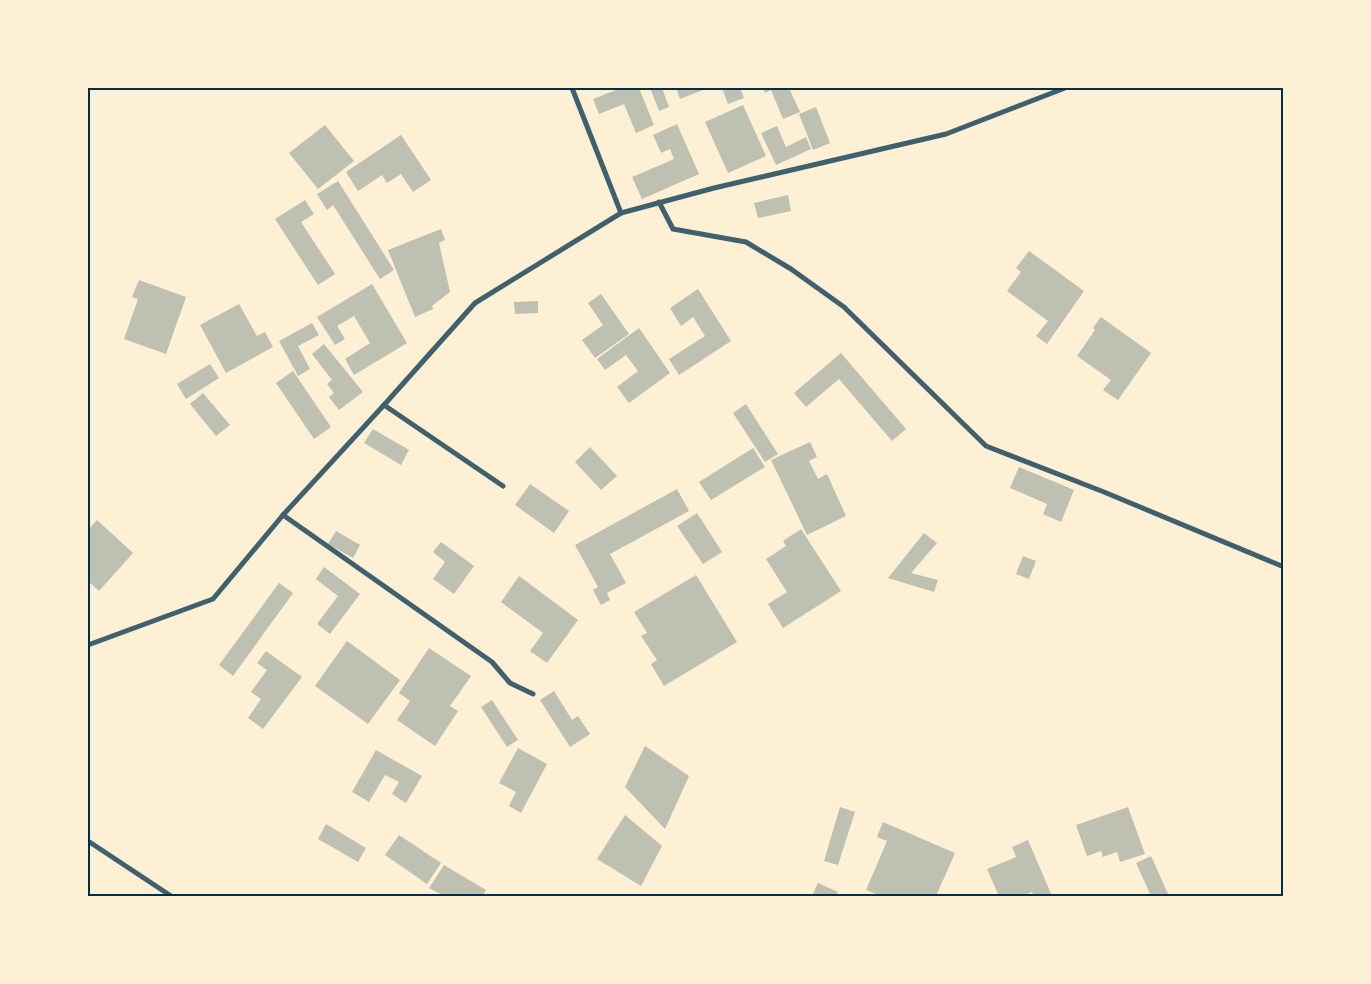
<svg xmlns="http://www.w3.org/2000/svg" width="1371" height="984" viewBox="0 0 1371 984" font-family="'Crimson Pro',serif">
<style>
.building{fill:#bec0b2}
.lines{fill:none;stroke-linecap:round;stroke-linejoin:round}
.minor{stroke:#3f606c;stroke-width:5}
.neatline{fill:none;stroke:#003049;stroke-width:2}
</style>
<rect width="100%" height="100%" fill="#fdf0d5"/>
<g class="building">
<path d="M621,88H639L654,125L636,133L624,104L599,114L593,99Z"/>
<path d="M650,88H662L669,107L659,111Z"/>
<path d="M676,88H702L703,90L680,99Z"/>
<path d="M722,88H740L744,98L728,104Z"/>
<path d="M763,88H789L800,112L783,119L771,90L765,93Z"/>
<path d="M743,105L766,156L728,173L705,122Z"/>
<path d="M816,107L830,143L813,150L799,114Z"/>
<path d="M677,124L699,174L642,199L632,177L674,159L670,149L661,153L653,135Z"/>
<path d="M325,125L354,161L318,189L289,153Z"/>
<path d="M777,126L786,147L806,137L811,149L776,165L761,133Z"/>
<path d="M401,135L431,180L413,192L401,174L387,183L382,175L358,191L346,172Z"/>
<path d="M338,181L394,270L380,279L333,205L327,210L317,194Z"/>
<path d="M788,195L791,211L758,218L754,203Z"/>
<path d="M305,200L314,214L301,222L335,274L318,285L275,219Z"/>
<path d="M441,229L445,240L439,243L450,292L432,306L433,309L415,317L388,250Z"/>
<path d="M1029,251L1084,291L1047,344L1036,336L1048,321L1007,291L1021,272L1016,268Z"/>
<path d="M139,280L186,297L166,354L124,339L138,299L132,297Z"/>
<path d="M372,284L407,343L354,375L345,359L370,343L354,316L337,326L345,339L335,345L317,317Z"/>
<path d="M698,289L731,341L679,375L669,359L705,336L693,317L681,326L670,308Z"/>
<path d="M601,294L629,334L595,358L582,340L603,325L588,303Z"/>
<path d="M538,301V313L515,314L514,302Z"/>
<path d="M239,304L257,336L265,332L273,347L226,373L200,325Z"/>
<path d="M1101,317L1151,353L1118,400L1103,390L1111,380L1077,356L1095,330L1093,328Z"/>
<path d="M312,323L319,335L298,346L310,369L298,376L279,341Z"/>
<path d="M639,328L670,373L629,403L617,387L638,371L626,355L605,370L597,359Z"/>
<path d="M324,344L363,392L339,410L329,397L334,393L327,384L332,380L312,354Z"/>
<path d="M841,353L906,429L892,441L839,379L806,407L794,393Z"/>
<path d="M210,364L219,378L186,399L177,384Z"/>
<path d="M293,371L331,427L314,439L276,383Z"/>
<path d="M203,393L230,425L216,436L190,404Z"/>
<path d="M746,404L778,454L765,462L733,413Z"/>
<path d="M373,429L409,450L401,465L364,443Z"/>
<path d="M810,442L817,457L809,461L818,479L827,474L846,516L807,535L771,460Z"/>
<path d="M590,447L617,476L601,490L575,462Z"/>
<path d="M753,448L765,467L711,500L699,482Z"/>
<path d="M1019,467L1074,490L1061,522L1043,514L1047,504L1010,488Z"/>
<path d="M530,484L569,511L554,533L515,505Z"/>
<path d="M677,489L689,511L610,554L626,583L607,593L610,600L601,605L593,590L598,587L575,545Z"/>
<path d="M697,513L722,552L703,564L677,526Z"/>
<path d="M97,520L133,553L99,591L88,581V530Z"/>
<path d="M801,529L841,591L783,628L768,604L787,592L766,559L786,546L783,541Z"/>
<path d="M336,531L360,545L353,558L328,544Z"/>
<path d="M924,533L937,543L911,573L938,580L934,592L888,578Z"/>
<path d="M441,542L474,566L454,594L433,579L445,562L433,552Z"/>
<path d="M1023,556L1036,561L1029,579L1016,574Z"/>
<path d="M324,567L360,594L330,634L317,624L338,596L316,579Z"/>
<path d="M696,575L737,642L664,686L651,664L657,660L641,636L647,633L634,612Z"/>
<path d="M519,576L578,620L547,663L530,651L543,633L501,602Z"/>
<path d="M279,583L293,593L233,676L219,665Z"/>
<path d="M347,641L400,680L368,724L315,686Z"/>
<path d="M429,648L471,676L450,706L458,711L435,746L397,720L410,701L399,693Z"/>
<path d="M266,651L302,677L263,729L248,718L261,699L251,692L267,670L257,663Z"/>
<path d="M554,691L572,720L578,716L590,734L570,747L540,700Z"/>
<path d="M492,700L518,740L507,747L481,707Z"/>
<path d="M645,746L689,776L665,829L625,787Z"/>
<path d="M518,748L547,764L521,813L509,806L516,792L499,783Z"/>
<path d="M376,750L422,776L406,803L392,794L399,782L385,775L369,802L352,792Z"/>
<path d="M840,807L855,812L838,865L824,861Z"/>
<path d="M1128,807L1145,854L1120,862L1117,852L1103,857L1101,851L1087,856L1076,825Z"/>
<path d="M625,815L662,846L641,886L597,859Z"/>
<path d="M883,822L955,853L936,896H881L866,890L887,841L877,837Z"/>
<path d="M326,824L366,848L358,862L318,839Z"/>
<path d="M399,835L441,863L427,884L385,855Z"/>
<path d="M1028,840L1052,896H1034L1032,892L1022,896H999L987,869L1016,857L1012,847Z"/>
<path d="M1151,856L1169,896H1151L1136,863Z"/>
<path d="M444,865L486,890L483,896H444L429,888Z"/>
<path d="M818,883L838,892L836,896H812Z"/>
</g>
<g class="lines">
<g class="minor">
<path d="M572,88L621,213"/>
<path d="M659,202L673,229L746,242L791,269L844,307L986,446L1104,492L1284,567"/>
<path d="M384,405L503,486"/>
<path d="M283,515L492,662L510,683L533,694"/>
<path d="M88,645L213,599L283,515L384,405L475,303L621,213L714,188L946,134L1065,88"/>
<path d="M88,841L171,896"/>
</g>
</g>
<rect width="1371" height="984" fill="none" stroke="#fdf0d5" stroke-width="178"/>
<rect x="89" y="89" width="1193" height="806" class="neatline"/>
</svg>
